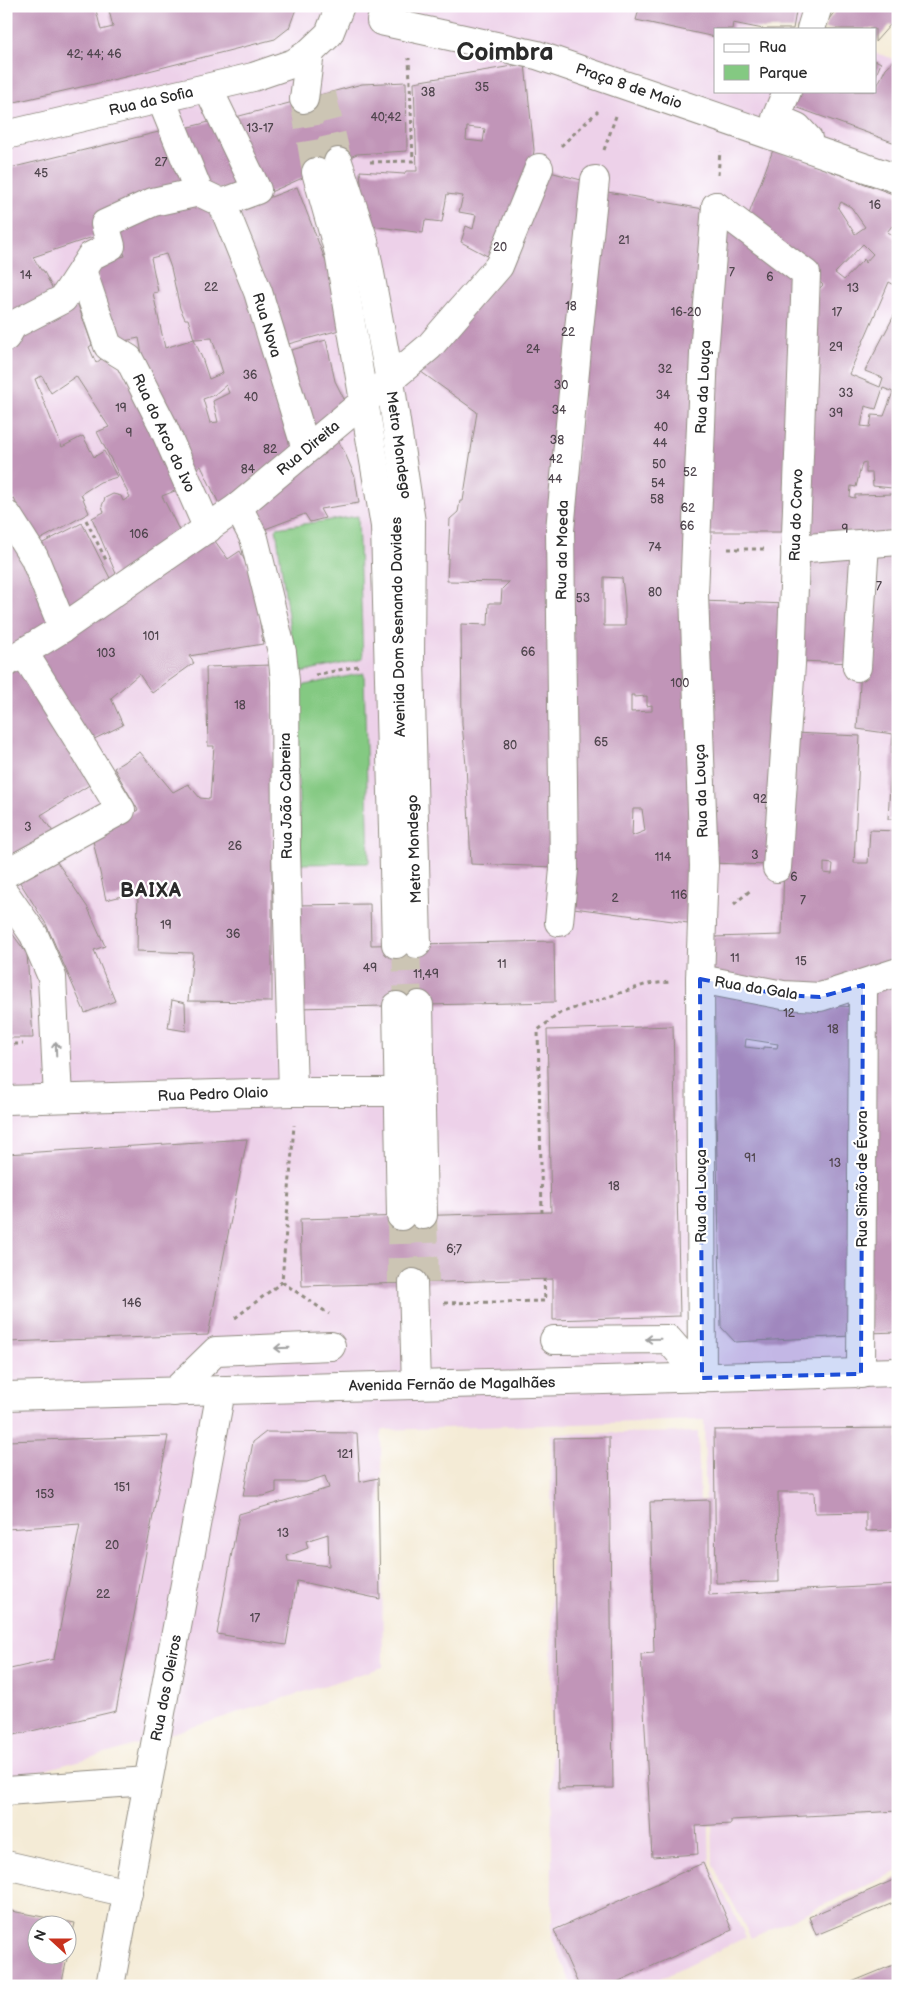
<svg xmlns="http://www.w3.org/2000/svg" width="904" height="1992" viewBox="0 0 904 1992" font-family="'Balsamiq Sans',sans-serif">
<style>
.built{fill:#edd1e9}
.green{fill:#84c982;stroke:#587a56}
.building{fill:#c195b8;fill-rule:evenodd}
.lines{fill:none;stroke-linecap:round;stroke-linejoin:round}
.minor-tunnel{stroke:#ccc5b4;stroke-width:28;stroke-dasharray:28 14;stroke-linecap:butt}
.minor-casing{stroke:#908b80;stroke-width:30}
.major-casing{stroke:#908b80;stroke-width:30}
.path{stroke:#908b80;stroke-width:3;stroke-dasharray:4 4;stroke-linecap:butt}
.minor{stroke:#fff;stroke-width:28}
.major{stroke:#fff;stroke-width:28}
.oneway{stroke:#a0a0a0}
.marked{fill:#1d4ed8;fill-opacity:0.2;stroke:#1d4ed8;stroke-width:4;stroke-dasharray:10 6;stroke-linejoin:round}
.labels{text-anchor:middle;stroke-width:4.5;stroke-linejoin:round;paint-order:stroke}
.number-label{font-size:12px;fill:#50464e}
.street-label{font-size:15px;fill:#2b2b2b;stroke:#fff}
.district-label{font-size:20px;font-weight:bold;letter-spacing:1px;fill:#2b2b2b;stroke:#fff}
.town-label{font-size:25px;font-weight:bold;fill:#2b2b2b;stroke:#fff}
</style>
<rect width="100%" height="100%" fill="#fff"/>
<filter id="ink" filterUnits="userSpaceOnUse"><feTurbulence type="fractalNoise" baseFrequency=".02" numOctaves="2"/><feDisplacementMap in="SourceGraphic" scale="10" xChannelSelector="R" yChannelSelector="G"/><feConvolveMatrix kernelMatrix="1 2 1 2 8 2 1 2 1" color-interpolation-filters="sRGB"/></filter>
<filter id="wash" filterUnits="userSpaceOnUse"><feTurbulence type="fractalNoise" baseFrequency=".0096" numOctaves="4" result="noise"/><feDisplacementMap in="SourceGraphic" scale="20" xChannelSelector="R" yChannelSelector="G"/><feGaussianBlur stdDeviation="1.12" result="paint"/><feColorMatrix in="noise" values="0 0 0 0 0 0 0 0 0 0 0 0 0 0 0 0 0 1.4 0 .05"/><feComposite in="paint" operator="in"/></filter>
<g filter="url(#wash)">
<rect width="100%" height="100%" fill="#f4ebd6"/>
<g class="built">
<path d="M6,6H808L805,29H715V91H875V53L898,60V1871L751,1938L713,1865L704,1420L381,1430L383,1667L116,1751L6,1780Z"/>
<path d="M698,1432L710,1866L746,1937L646,1986H572L552,1938L551,1434Z"/>
</g>
<g class="green">
<path d="M358,516L363,659L296,674L276,528Z"/>
<path d="M364,673L369,863L301,864L295,687Z"/>
</g>
<g id="blocks">
<g class="building">
<path d="M6,6H95L101,30L113,27L108,6H297L289,28L275,39L125,77L6,104Z"/>
<path d="M640,6H797L793,29H763L733,23L732,29H715V37L636,20Z"/>
<path d="M839,6H898V30L891,24L875,42V29H824L829,19Z"/>
<path d="M898,57V144L790,105L796,91H875V85L877,86L886,68Z"/>
<path d="M875,60L881,63L875,77Z"/>
<path d="M525,64L534,150L532,165L495,260L461,242L466,226L473,229L476,215L459,212L463,196L447,194L442,222L425,220L423,233L372,226L362,195L360,171L404,174L406,171H417L414,82ZM467,127L485,129L483,142L466,140Z"/>
<path d="M406,82L407,151L357,154L266,194L228,119L362,84Z"/>
<path d="M217,120L245,177L238,189H202L185,128Z"/>
<path d="M167,130L193,185L99,235L33,257L41,270H43L57,297L6,325V169Z"/>
<path d="M773,150L898,196V230L892,226L887,232L898,240V287L889,282L849,374L880,387L883,378L865,371L898,308V535L798,544L817,291L823,285L794,258L746,222ZM841,202L851,207L865,227L855,234L838,208ZM863,244L873,254L865,263L864,259L844,280L835,273ZM883,388L893,392L884,416L872,415L870,427L861,426L865,406L876,409ZM866,462V473H872L873,486L892,488L894,494L855,495V498L850,497L851,486L856,487L862,463Z"/>
<path d="M546,171L585,181L556,867L471,864L466,765L462,724L461,624L488,625L489,603H501L502,589L509,582L447,581L450,519L458,512L460,501H463L477,412L417,369Z"/>
<path d="M297,187L326,262L343,329L281,346L232,212Z"/>
<path d="M602,191L709,210L695,900L688,923L566,907V576ZM604,577L622,578L625,605V626H604ZM631,695H634V697L647,696V706L652,705V711L631,712ZM633,809H642L645,831L632,836Z"/>
<path d="M180,199L216,209L298,444L221,508L201,466L188,473L142,354L139,338L114,343L98,283L96,263L125,256L114,224ZM166,254L171,268L180,308L185,319H188L194,339L165,348L153,293L158,292L151,258ZM212,338L223,373L209,379L202,358L194,339ZM226,385L229,393L213,401L218,422L210,423L203,399L214,395Z"/>
<path d="M724,225L794,271L789,532H701Z"/>
<path d="M76,299L92,345L89,347L96,363L108,354L148,411L185,487L162,496L183,538L120,583L92,518L104,512L102,506L105,498L113,494L121,496L123,501L130,497L97,432L109,427L76,376L51,393L42,376L35,379L62,447L83,436L94,457L104,451L117,477L100,482L81,494L89,513L32,544L14,498L6,501V349L24,328Z"/>
<path d="M326,340L335,381L347,405L307,434L281,353Z"/>
<path d="M336,437L345,453L355,477L359,503L320,509L325,518L310,522L305,514L260,531L246,506Z"/>
<path d="M82,523L114,586L70,615L33,548Z"/>
<path d="M6,531L57,623L6,650L7,616Z"/>
<path d="M212,537L228,559L240,551L254,580L263,644L189,656L194,663L152,693L139,674L111,698L123,725L84,744L32,658Z"/>
<path d="M898,548V819H888L893,734L857,729L869,550Z"/>
<path d="M857,550L853,663L799,661L800,553Z"/>
<path d="M700,601L788,604L770,865L710,863Z"/>
<path d="M25,663L96,781L41,815L56,836L6,862V674Z"/>
<path d="M272,665V1002L188,1001L193,953L137,951L138,892L106,900L92,836L138,810L114,768L140,752L173,792L188,784L200,798L210,799L214,746H208L206,667Z"/>
<path d="M793,733L860,736L854,863H868L870,830L898,831V961L820,986L709,974L713,937L782,935L784,861ZM824,863L833,864L832,874L824,873Z"/>
<path d="M53,856L88,908L105,946L94,950L115,1001L85,1013L46,924L16,876Z"/>
<path d="M370,904L371,945L554,941L555,1002L298,1008L295,905Z"/>
<path d="M6,925L27,954L33,1038H6Z"/>
<path d="M898,981V1332L867,1333L871,992Z"/>
<path d="M713,986L819,1005L857,1007L851,1336L735,1342L721,1327ZM746,1039L778,1044L777,1048L763,1047V1049L745,1047Z"/>
<path d="M172,1000L185,1003L186,1031L168,1028Z"/>
<path d="M673,1026L680,1316L553,1320V1279L302,1286L300,1219L551,1212L547,1030Z"/>
<path d="M247,1139L208,1335L7,1342L10,1354H6V1154Z"/>
<path d="M898,1428V1530L866,1531V1512L815,1513L814,1492H778L779,1582L716,1583L714,1430Z"/>
<path d="M266,1432L357,1433L360,1482L378,1478L380,1599L297,1581L286,1645L217,1634L239,1514L329,1488L325,1476L306,1482H276V1492L264,1496H243L253,1442ZM328,1534L329,1566L288,1561L287,1556L308,1548L306,1541Z"/>
<path d="M168,1436L116,1711L6,1737V1670L54,1659L80,1524L6,1529V1441Z"/>
<path d="M609,1437L613,1788L558,1789L554,1438Z"/>
<path d="M709,1500V1595L898,1585V1811L731,1820V1824L696,1826L698,1854L652,1857L641,1654L654,1653L650,1502Z"/>
<path d="M703,1863L732,1930L608,1986H579L554,1930Z"/>
<path d="M898,1878V1901L816,1935L809,1917Z"/>
<path d="M6,1910L75,1923L68,1953V1924H38V1954H68L61,1986H6Z"/>
<path d="M898,1963V1986H842Z"/>
</g>
</g>
</g>
<g filter="url(#ink)">
<use href="#blocks" fill-opacity="0" stroke="#908b80" stroke-width="1"/>
<g class="lines">
<g class="minor-tunnel">
<path d="M322,94L338,162"/>
<path d="M304,99L316,172"/>
<path d="M406,944L408,1006"/>
<path d="M423,1215L425,1283"/>
<path d="M401,1216L402,1283"/>
</g>
<g class="minor-casing">
<g id="minor">
<path d="M381,21L537,55L898,179"/>
<path d="M811,29L818,6"/>
<path d="M787,91L776,118L797,127L808,139"/>
<path d="M161,99L199,192L222,203L257,190L208,88"/>
<path d="M304,99L310,52"/>
<path d="M338,162L364,241L390,381L411,522L410,659L417,944"/>
<path d="M316,172L339,253L385,526L396,944"/>
<path d="M222,203L258,292L306,449"/>
<path d="M716,206L806,274L791,664L777,868"/>
<path d="M82,270L108,346L129,359L162,424L208,529"/>
<path d="M6,337L13,325L63,299L91,256L111,246L105,224L153,202L199,192"/>
<path d="M238,507L254,538L282,652L285,681L286,849L293,1092"/>
<path d="M8,516L34,557L63,628"/>
<path d="M795,549L898,541"/>
<path d="M24,653L81,744"/>
<path d="M6,663L63,628L238,507L429,347L499,266L539,168"/>
<path d="M857,667L865,544"/>
<path d="M6,873L121,810L85,751"/>
<path d="M6,895L34,935L52,977L58,1098"/>
<path d="M559,922L564,869L560,530L579,329L595,180"/>
<path d="M700,979L783,995L820,997L898,972"/>
<path d="M419,1005L423,1215"/>
<path d="M397,1006L401,1216"/>
<path d="M6,1100L293,1092H421"/>
<path d="M413,1283L416,1385"/>
<path d="M554,1340L668,1339L702,1378"/>
<path d="M861,1374L863,985"/>
<path d="M702,1378L700,979L704,866L694,594L704,353L716,206"/>
<path d="M174,1392L216,1351L331,1346"/>
<path d="M6,1791L148,1781"/>
<path d="M6,1865L128,1893"/>
<path d="M110,1986L221,1391"/>
</g>
</g>
<g class="major-casing">
<g id="major">
<path d="M6,135L253,77L294,63L310,52L329,34L340,6"/>
<path d="M6,1396L898,1372"/>
</g>
</g>
<g class="path">
<path d="M561,146L598,111"/>
<path d="M604,150L616,116"/>
<path d="M370,162L413,161L409,58"/>
<path d="M718,175L720,151"/>
<path d="M86,520L106,560"/>
<path d="M728,549H764"/>
<path d="M315,675L358,666"/>
<path d="M734,904L752,889"/>
<path d="M6,1044H23"/>
<path d="M542,1213L538,1030L560,1013L647,984L670,982"/>
<path d="M282,1282L329,1314"/>
<path d="M444,1303L545,1301L544,1279"/>
<path d="M235,1318L282,1282L294,1125"/>
</g>
<use href="#minor" class="minor"/>
<use href="#major" class="major"/>
</g>
<defs><path id="oneway-shaft" d="M-6 0H5M1.5-3L5.5 0L1.5 3" fill="none" stroke-width="1.6" stroke-linecap="round" stroke-linejoin="round" transform="scale(1.25)"/></defs>
<g class="oneway">
<use href="#oneway-shaft" transform="translate(56 1049) rotate(-92)"/>
<use href="#oneway-shaft" transform="translate(653 1339) rotate(179)"/>
<use href="#oneway-shaft" transform="translate(282 1348) rotate(178)"/>
</g>
</g>
<path class="marked" d="M700,979L783,995L820,997L863,985L861,1374L702,1378Z"/>
<g class="labels">
<g class="number-label">
<text x="94" y="58">42; 44; 46</text>
<text x="482" y="91">35</text>
<text x="428" y="96">38</text>
<text x="386" y="121">40;42</text>
<text x="260" y="132">13-17</text>
<text x="161" y="166">27</text>
<text x="41" y="177">45</text>
<text x="875" y="209">16</text>
<text x="624" y="244">21</text>
<text x="500" y="251">20</text>
<text x="732" y="276">7</text>
<text x="26" y="279">14</text>
<text x="770" y="281">6</text>
<text x="211" y="291">22</text>
<text x="853" y="292">13</text>
<text x="571" y="310">18</text>
<text x="686" y="316">16-20</text>
<text x="837" y="316">17</text>
<text x="568" y="336">22</text>
<text x="836" y="351">29</text>
<text x="533" y="353">24</text>
<text x="665" y="373">32</text>
<text x="250" y="379">36</text>
<text x="561" y="389">30</text>
<text x="846" y="397">33</text>
<text x="663" y="399">34</text>
<text x="251" y="401">40</text>
<text x="121" y="412">19</text>
<text x="559" y="414">34</text>
<text x="836" y="417">39</text>
<text x="661" y="431">40</text>
<text x="129" y="437">9</text>
<text x="557" y="444">38</text>
<text x="660" y="447">44</text>
<text x="270" y="453">82</text>
<text x="556" y="463">42</text>
<text x="659" y="468">50</text>
<text x="248" y="473">84</text>
<text x="690" y="476">52</text>
<text x="555" y="483">44</text>
<text x="658" y="487">54</text>
<text x="657" y="503">58</text>
<text x="688" y="512">62</text>
<text x="687" y="530">66</text>
<text x="845" y="533">9</text>
<text x="139" y="538">106</text>
<text x="655" y="551">74</text>
<text x="879" y="590">7</text>
<text x="655" y="596">80</text>
<text x="583" y="602">53</text>
<text x="151" y="640">101</text>
<text x="528" y="656">66</text>
<text x="106" y="657">103</text>
<text x="680" y="687">100</text>
<text x="240" y="709">18</text>
<text x="601" y="746">65</text>
<text x="510" y="749">80</text>
<text x="760" y="803">92</text>
<text x="28" y="831">3</text>
<text x="235" y="850">26</text>
<text x="755" y="859">3</text>
<text x="663" y="861">114</text>
<text x="794" y="881">6</text>
<text x="679" y="899">116</text>
<text x="615" y="902">2</text>
<text x="803" y="904">7</text>
<text x="166" y="929">19</text>
<text x="233" y="938">36</text>
<text x="735" y="962">11</text>
<text x="801" y="965">15</text>
<text x="502" y="968">11</text>
<text x="370" y="972">49</text>
<text x="426" y="978">11,49</text>
<text x="789" y="1017">12</text>
<text x="833" y="1033">18</text>
<text x="750" y="1162">91</text>
<text x="835" y="1167">13</text>
<text x="614" y="1190">18</text>
<text x="454" y="1253">6;7</text>
<text x="132" y="1307">146</text>
<text x="345" y="1458">121</text>
<text x="122" y="1491">151</text>
<text x="45" y="1498">153</text>
<text x="283" y="1537">13</text>
<text x="112" y="1549">20</text>
<text x="103" y="1598">22</text>
<text x="255" y="1622">17</text>
</g>
<g class="street-label">
<text transform="translate(629 86) rotate(19)" y="5">Praça 8 de Maio</text>
<text transform="translate(151 101) rotate(-13)" y="5">Rua da Sofia</text>
<text transform="translate(267 325) rotate(73)" y="5">Rua Nova</text>
<text transform="translate(703 387) rotate(-87)" y="5">Rua da Louça</text>
<text transform="translate(164 433) rotate(65)" y="5">Rua do Arco do Ivo</text>
<text transform="translate(399 445) rotate(82)" y="5">Metro Mondego</text>
<text transform="translate(308 448) rotate(-40)" y="5">Rua Direita</text>
<text transform="translate(796 515) rotate(-88)" y="5">Rua do Corvo</text>
<text transform="translate(562 550) rotate(-89)" y="5">Rua da Moeda</text>
<text transform="translate(398 627) rotate(-91)" y="5">Avenida Dom Sesnando Davides</text>
<text transform="translate(701 791) rotate(-92)" y="5">Rua da Louça</text>
<text transform="translate(286 796) rotate(-91)" y="5">Rua João Cabreira</text>
<text transform="translate(414 849) rotate(-92)" y="5">Metro Mondego</text>
<text transform="translate(756 988) rotate(9)" y="5">Rua da Gala</text>
<text transform="translate(213 1094) rotate(-2)" y="5">Rua Pedro Olaio</text>
<text transform="translate(862 1179) rotate(-90)" y="5">Rua Simão de Évora</text>
<text transform="translate(701 1196) rotate(-90)" y="5">Rua da Louça</text>
<text transform="translate(452 1384) rotate(-1)" y="5">Avenida Fernão de Magalhães</text>
<text transform="translate(166 1688) rotate(-79)" y="5">Rua dos Oleiros</text>
</g>
<g class="district-label">
<text x="151" y="897">BAIXA</text>
</g>
<g class="town-label">
<text x="505" y="60">Coimbra</text>
</g>
</g>
<rect width="904" height="1992" fill="none" stroke="#fff" stroke-width="25"/>
<rect x="714" y="28" width="162" height="65" fill="#ffffff" stroke="#aaaaaa"/>
<rect x="724" y="44" width="25" height="8" fill="#ffffff" stroke="#aaaaaa"/>
<text x="759" y="52" font-size="15" fill="#2b2b2b">Rua</text>
<rect x="724" y="65" width="25" height="15" fill="#84c982" stroke="#aaaaaa"/>
<text x="759" y="78" font-size="15" fill="#2b2b2b">Parque</text>
<g transform="translate(52 1940) rotate(291)"><circle r="24" fill="#ffffff" stroke="#aaaaaa"/>
<path d="M0-4L9 19L0 12L-9 19Z" fill="#c8321e"/>
<text y="-8" font-size="14" font-weight="bold" text-anchor="middle" fill="#2b2b2b">N</text>
</g>
</svg>
